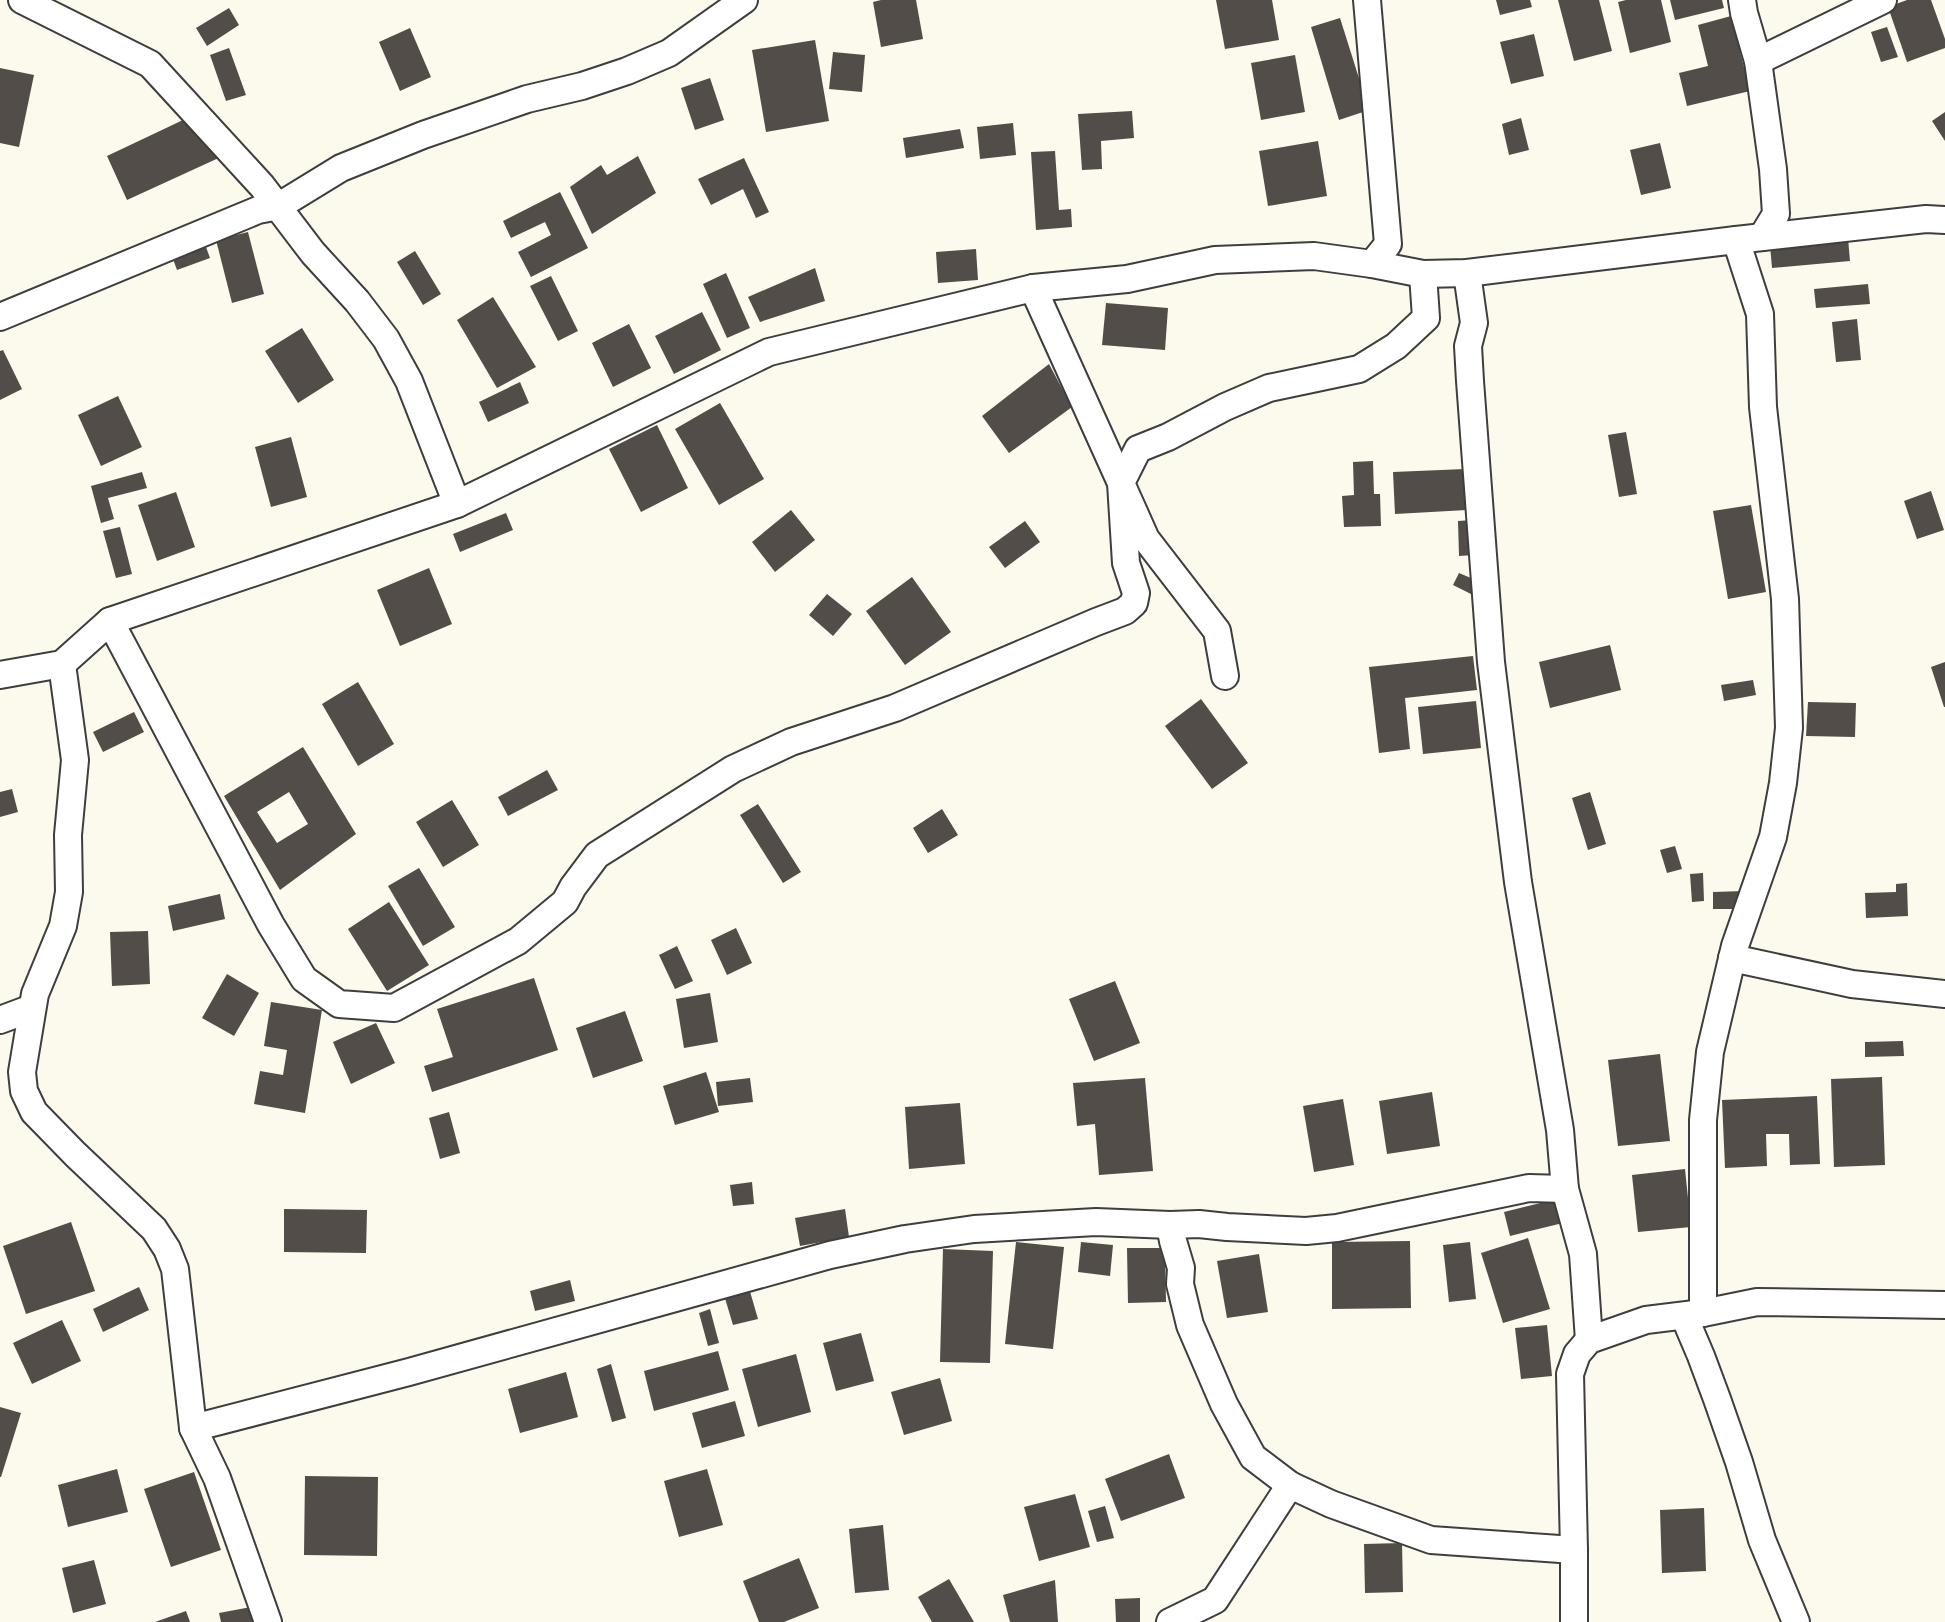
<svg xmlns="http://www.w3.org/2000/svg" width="1945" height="1622" viewBox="0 0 1945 1622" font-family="Spectral,serif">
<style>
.building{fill:#524d49;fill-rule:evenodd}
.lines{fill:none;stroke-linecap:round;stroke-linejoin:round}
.street-casing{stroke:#3e3e3e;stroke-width:30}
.street{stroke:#fff;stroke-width:26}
</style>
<rect width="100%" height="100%" fill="#fcfaec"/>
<g class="building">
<path d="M881,0H916L923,39L881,47L873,2Z"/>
<path d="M1216,0H1272L1279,40L1225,49Z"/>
<path d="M1496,0H1530L1532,7L1500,15Z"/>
<path d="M1558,0H1599L1612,51L1574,61Z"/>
<path d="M1626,0H1661L1671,42L1630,53L1618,2Z"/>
<path d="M1670,0H1722L1724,8L1675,20Z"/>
<path d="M1907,0H1931L1945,39V48L1907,62L1888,7Z"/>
<path d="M229,8L239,25L207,46L196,28Z"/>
<path d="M1731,16L1750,91L1687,106L1679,73L1708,66L1698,25Z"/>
<path d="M1340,18L1369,110L1339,120L1311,27Z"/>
<path d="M1887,27L1898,57L1881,62L1871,32Z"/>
<path d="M410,28L431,77L400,91L379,42Z"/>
<path d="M1534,34L1544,76L1511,84L1500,42Z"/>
<path d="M815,40L829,121L766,132L752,50Z"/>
<path d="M229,48L246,95L226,101L210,55Z"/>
<path d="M833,52L865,55L862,92L829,89Z"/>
<path d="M1295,55L1305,112L1261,120L1251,63Z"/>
<path d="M0,68L34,75L19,147L0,143Z"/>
<path d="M710,78L724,120L695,130L681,88Z"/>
<path d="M202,111L223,156L127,200L107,156Z"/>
<path d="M1132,111L1134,138L1101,141L1102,169L1082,170L1078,114Z"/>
<path d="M1945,112V141L1932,121Z"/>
<path d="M1521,118L1529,150L1509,155L1502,124Z"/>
<path d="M1013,123L1016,155L980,159L977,127Z"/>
<path d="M960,129L964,148L906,158L903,138Z"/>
<path d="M1318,141L1327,196L1268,206L1259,151Z"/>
<path d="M1660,143L1671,188L1641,195L1630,150Z"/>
<path d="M1055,151L1059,210L1071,209L1072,227L1036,230L1031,152Z"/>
<path d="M638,156L656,193L592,234L570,187L601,165L607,175Z"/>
<path d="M744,158L769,212L756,218L743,189L711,205L698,179Z"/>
<path d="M560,192L588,248L531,277L518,252L551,235L545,222L511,238L503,221Z"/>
<path d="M248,232L264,294L232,303L216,240Z"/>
<path d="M202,236L210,258L177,270L169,248Z"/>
<path d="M1848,238L1850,261L1772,268L1770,245Z"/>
<path d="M976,249L978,280L938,283L936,252Z"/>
<path d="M415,251L441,294L423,305L397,262Z"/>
<path d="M815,268L825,301L760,322L748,297Z"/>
<path d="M726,273L750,328L727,338L703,284Z"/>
<path d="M551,276L578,331L558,341L530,286Z"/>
<path d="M1868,284L1870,304L1816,308L1814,289Z"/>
<path d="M493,297L536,367L497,388L457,320Z"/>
<path d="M1106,303L1168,308L1165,350L1102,345Z"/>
<path d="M702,312L721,350L674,374L655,336Z"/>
<path d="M1857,319L1861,360L1836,362L1832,322Z"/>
<path d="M629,324L651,368L613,387L592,343Z"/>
<path d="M302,328L334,380L298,403L265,351Z"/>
<path d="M3,350L22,389L0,400V351Z"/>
<path d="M1049,364L1072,407L1009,453L982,416Z"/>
<path d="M520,382L529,403L488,422L479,402Z"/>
<path d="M118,396L142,447L101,466L78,415Z"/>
<path d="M720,403L764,479L719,505L675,429Z"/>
<path d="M657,425L688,488L641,512L609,449Z"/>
<path d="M1626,432L1637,494L1619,497L1608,435Z"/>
<path d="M291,437L307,497L271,507L255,447Z"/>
<path d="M1373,461L1374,494H1380L1381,526L1344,527L1342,496L1354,495L1353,462Z"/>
<path d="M1465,469L1467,510L1395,514L1393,472Z"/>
<path d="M142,472L147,488L108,498L114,519L101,523L91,486Z"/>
<path d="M1931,491L1944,530L1917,539L1904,501Z"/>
<path d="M176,492L195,547L157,561L138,505Z"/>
<path d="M1751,505L1766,592L1728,599L1713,511Z"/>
<path d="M791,510L815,540L775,572L752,542Z"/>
<path d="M506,513L513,530L460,552L453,534Z"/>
<path d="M1473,520L1474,555L1459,556L1458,521Z"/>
<path d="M1025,521L1040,542L1005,568L989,547Z"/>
<path d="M120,527L132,574L116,578L103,531Z"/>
<path d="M429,568L452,624L400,646L377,590Z"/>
<path d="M1459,573L1478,581L1471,594L1453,585Z"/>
<path d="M912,577L951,632L905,665L866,611Z"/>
<path d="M827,594L852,614L833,636L809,615Z"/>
<path d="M1610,645L1621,690L1550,708L1539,662Z"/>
<path d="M1473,656L1477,690L1405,698L1410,749L1379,753L1369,667Z"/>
<path d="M1945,662V707H1944L1931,667Z"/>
<path d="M1753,680L1756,695L1724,701L1721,685Z"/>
<path d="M358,682L394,744L358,766L322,704Z"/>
<path d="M1201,699L1248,763L1212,789L1165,726Z"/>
<path d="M1476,701L1481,748L1423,754L1418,707Z"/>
<path d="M1808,702L1856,703L1855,737L1806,736Z"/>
<path d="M134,712L144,732L103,752L93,732Z"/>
<path d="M303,747L356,834L280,890L224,796ZM289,792L308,824L277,843L257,812Z"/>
<path d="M547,770L558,790L508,816L498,797Z"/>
<path d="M12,789L18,812L0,817V792Z"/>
<path d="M1590,792L1606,844L1588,850L1572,798Z"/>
<path d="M452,800L479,845L443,867L416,822Z"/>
<path d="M758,804L801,872L783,883L740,815Z"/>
<path d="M942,809L958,835L928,853L913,828Z"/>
<path d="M1675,846L1682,869L1667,873L1660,850Z"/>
<path d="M419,868L455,927L423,946L388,886Z"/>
<path d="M1703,873L1704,901L1692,902L1690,874Z"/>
<path d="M1907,883L1908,916L1866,918L1865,893L1896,892V884Z"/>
<path d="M1744,891V909H1713V892Z"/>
<path d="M220,894L225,919L173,931L168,906Z"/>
<path d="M389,902L429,965L387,991L348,929Z"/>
<path d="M736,928L752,963L727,975L711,940Z"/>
<path d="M148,931L150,984L112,986L110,932Z"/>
<path d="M677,946L693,981L675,989L659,955Z"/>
<path d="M227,974L259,993L234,1036L202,1018Z"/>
<path d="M534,978L558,1050L432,1092L424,1066L453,1057L437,1009Z"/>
<path d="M1115,981L1140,1043L1094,1061L1069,999Z"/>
<path d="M710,993L718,1042L684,1048L676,999Z"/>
<path d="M271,1002L322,1010L305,1113L254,1104L260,1071L283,1075L287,1050L264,1046Z"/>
<path d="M625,1011L643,1061L593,1078L576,1028Z"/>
<path d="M376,1023L395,1063L351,1084L333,1042Z"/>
<path d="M1903,1041L1904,1056L1865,1057V1042Z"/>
<path d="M1660,1054L1670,1141L1618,1146L1608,1060Z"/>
<path d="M706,1072L719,1112L675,1125L663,1086Z"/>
<path d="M1882,1077L1885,1165L1834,1167L1831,1079Z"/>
<path d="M750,1078L753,1102L718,1106L716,1082Z"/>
<path d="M1145,1078L1153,1171L1099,1175L1095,1124L1077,1126L1073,1083Z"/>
<path d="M1432,1092L1440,1146L1387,1154L1379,1101Z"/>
<path d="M1817,1096L1820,1164L1790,1165L1789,1134H1766L1767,1166L1725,1168L1722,1100Z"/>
<path d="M1343,1099L1354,1165L1314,1172L1303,1106Z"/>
<path d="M960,1103L965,1164L909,1169L905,1107Z"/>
<path d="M449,1112L460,1153L440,1159L429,1118Z"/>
<path d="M1685,1169L1691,1227L1638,1232L1632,1175Z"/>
<path d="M752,1182L754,1204L733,1206L730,1185Z"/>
<path d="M1561,1198L1567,1222L1510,1236L1504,1212Z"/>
<path d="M284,1209L367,1210L366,1253L284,1252Z"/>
<path d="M845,1209L849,1237L800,1246L795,1218Z"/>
<path d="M71,1222L95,1291L26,1314L3,1246Z"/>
<path d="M1528,1238L1550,1309L1503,1323L1481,1253Z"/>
<path d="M1410,1241L1411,1308L1332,1309V1242Z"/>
<path d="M1016,1242L1064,1247L1053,1349L1005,1344Z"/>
<path d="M1081,1242L1113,1245L1110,1276L1078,1272Z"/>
<path d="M1470,1242L1476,1299L1449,1302L1443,1245Z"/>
<path d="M1127,1248H1165L1166,1302L1128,1303Z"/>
<path d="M943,1249L993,1251L990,1363L940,1362Z"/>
<path d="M1259,1254L1268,1312L1227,1318L1217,1261Z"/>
<path d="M570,1280L575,1301L535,1311L530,1291Z"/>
<path d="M139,1287L149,1310L103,1332L93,1309Z"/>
<path d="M749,1288L758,1319L733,1325L724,1295Z"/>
<path d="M710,1309L719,1343L708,1346L699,1313Z"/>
<path d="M62,1320L81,1361L32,1384L13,1343Z"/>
<path d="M1547,1325L1552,1376L1521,1379L1515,1328Z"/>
<path d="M861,1333L874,1381L836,1391L823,1343Z"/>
<path d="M718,1351L729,1390L654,1411L644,1371Z"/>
<path d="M796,1354L811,1412L758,1427L742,1369Z"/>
<path d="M611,1364L626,1418L612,1422L597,1369Z"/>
<path d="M566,1372L578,1417L520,1433L508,1389Z"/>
<path d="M940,1378L952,1421L904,1435L891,1392Z"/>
<path d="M735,1401L745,1436L702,1448L692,1413Z"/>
<path d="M0,1407L21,1413L1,1477H0Z"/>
<path d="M1169,1454L1185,1498L1121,1521L1105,1479Z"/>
<path d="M117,1469L128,1512L68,1527L58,1485Z"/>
<path d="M707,1469L723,1525L679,1537L664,1481Z"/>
<path d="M194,1472L221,1550L171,1567L144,1489Z"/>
<path d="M305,1476L378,1477L377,1556L304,1555Z"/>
<path d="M1075,1494L1090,1547L1039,1561L1024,1507Z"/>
<path d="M1105,1506L1114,1538L1097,1542L1088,1511Z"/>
<path d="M1704,1508L1706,1571L1662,1573L1660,1510Z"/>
<path d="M883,1525L889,1590L855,1593L849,1529Z"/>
<path d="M1402,1543L1403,1592L1365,1593L1364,1544Z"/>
<path d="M799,1558L819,1608L784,1622H759L743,1581Z"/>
<path d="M94,1560L106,1604L73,1613L62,1568Z"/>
<path d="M949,1579L974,1622H932L918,1597Z"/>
<path d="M1055,1580L1058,1622H1010L1003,1595Z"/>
<path d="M1140,1598V1622H1116L1115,1599Z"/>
<path d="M251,1607L254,1622H221L219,1613Z"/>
<path d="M186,1611L190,1622H155Z"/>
</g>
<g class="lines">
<g class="street-casing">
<g id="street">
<path d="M22,0L150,64L262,186L313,253L357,301L386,339L409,381L457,504"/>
<path d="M1367,0L1388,244L1372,264"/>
<path d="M1742,0L1744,13L1758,61L1773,169L1776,214L1762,237"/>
<path d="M1758,61L1883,0"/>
<path d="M1467,273L1474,323L1468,346L1470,381L1491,662L1518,882L1560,1130L1565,1189L1583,1254L1589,1340"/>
<path d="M0,317L258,210L279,206L341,168L423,135L527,99L582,86L627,71L669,53L744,0"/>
<path d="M110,621L271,925L304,979L339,1004L394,1008L518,941L565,902L573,887L597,855L733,769L791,742L895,708L1096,622L1125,611L1134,603L1136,593L1126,563L1121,483L1033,288"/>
<path d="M62,664L75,760L68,835L69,892L63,926L35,994L22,1072L24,1091L34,1112L75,1154L154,1229L167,1249L175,1269L193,1428L217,1478L268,1622"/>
<path d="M0,675L62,664L110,621L457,504L769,352L1033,288L1127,279L1215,260L1314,256L1372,264L1423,274L1467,273L1736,240L1926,219L1945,220"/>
<path d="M1225,676L1217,631L1146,539L1121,483L1138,449L1168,437L1225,407L1269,388L1359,369L1396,346L1426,318L1423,274"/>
<path d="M1732,958L1852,984L1945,994"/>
<path d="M0,1020L32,1008"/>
<path d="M1170,1225L1173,1241L1181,1268L1180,1284L1190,1325L1224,1404L1253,1457L1290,1485L1331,1504L1431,1540L1574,1550"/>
<path d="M1703,1313V1120L1710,1052L1735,946L1773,837L1783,783L1789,728L1785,599L1763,407L1760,314L1736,240"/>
<path d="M1684,1316L1701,1356L1717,1399L1739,1462L1762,1540L1796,1622"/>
<path d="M193,1428L409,1372L830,1255L905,1239L974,1229L1096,1222L1170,1225L1199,1224L1227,1227L1306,1231L1337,1228L1529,1188L1565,1189"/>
<path d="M1170,1622L1215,1600L1290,1485"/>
<path d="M1574,1622V1550L1570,1374L1577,1354L1589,1340L1646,1320L1703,1313L1757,1302L1945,1305"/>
</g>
</g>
<use href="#street" class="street"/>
</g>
</svg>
